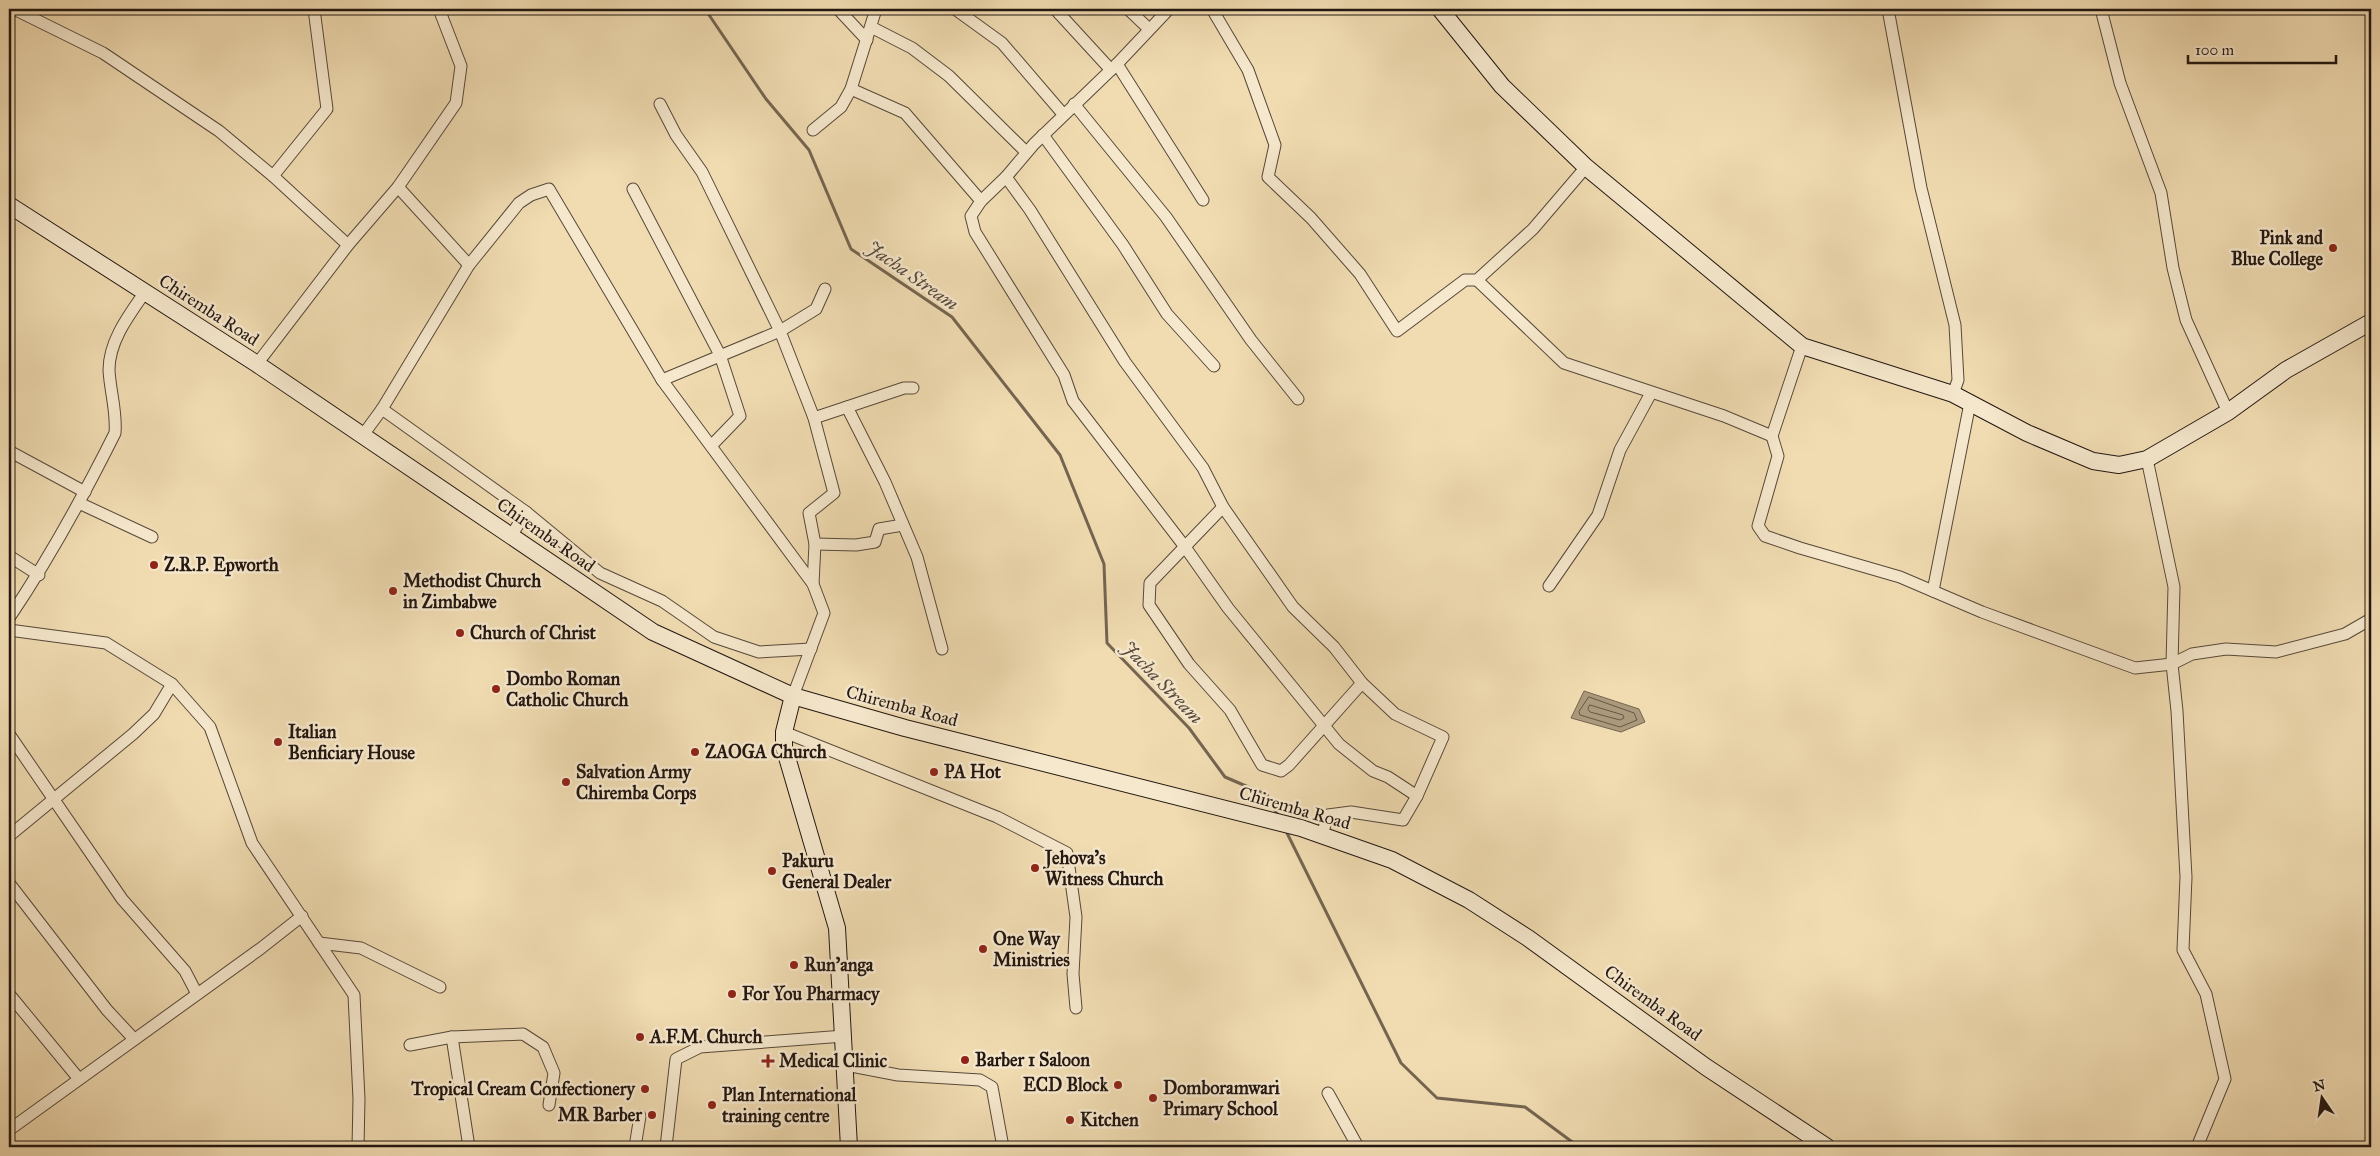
<svg xmlns="http://www.w3.org/2000/svg" width="2380" height="1156" viewBox="0 0 2380 1156" font-family="'IM FELL Great Primer',serif">
<style>
.water{fill:#ab997b;stroke:#746551}
.lines{fill:none;stroke-linecap:round;stroke-linejoin:round}
.shore{stroke:#665846;stroke-width:1}
.stream{stroke:#746551;stroke-width:3}
.street-casing{stroke:#564839;stroke-width:13}
.secondary-casing{stroke:#221611;stroke-width:18}
.street{stroke:#f6e8cd;stroke-width:11}
.secondary{stroke:#f6e8cd;stroke-width:16}
.poi-dot{fill:#8f2418;stroke:#f6e8cd;stroke-width:2}
.labels{text-anchor:middle;stroke-width:5;stroke-linejoin:round;paint-order:stroke}
.poi-label{font-size:18px;font-weight:bold;fill:#221611;stroke:#f6e8cd;text-anchor:start}
.street-label{font-size:18px;fill:#221611;stroke:#f6e8cd}
.water-label{font-size:19px;font-style:italic;fill:#594a3b;stroke:#f6e8cd}
</style>
<rect width="100%" height="100%" fill="#f1dcb2"/>
<filter id="stains"><feTurbulence type="fractalNoise" baseFrequency=".004" numOctaves="4"/><feColorMatrix values="0 0 0 0 .2 0 0 0 0 .09 0 0 0 0 .02 0 0 0 .5 -.17"/></filter>
<radialGradient id="worn" r=".72"><stop offset=".6" stop-color="#630" stop-opacity="0"/><stop offset="1" stop-color="#630" stop-opacity=".3"/></radialGradient>
<path class="water" d="M1584,691L1639,709L1645,722L1621,732L1571,718Z"/>
<g class="lines">
<g class="shore">
<path d="M1589,697L1634,713L1637,720L1620,727L1580,715L1579,712Z"/>
<path d="M1590,705L1623,715L1624,718L1620,720L1590,712L1588,709Z"/>
</g>
<g class="stream">
<path d="M705,9L766,99L809,150L851,249L952,317L1060,455L1104,564L1107,643L1189,728L1225,777L1267,795L1279,817"/>
<path d="M1285,829L1401,1063L1437,1098L1525,1107L1579,1147"/>
</g>
<g class="street-casing">
<g id="street">
<path d="M14,9L103,53L219,131L273,176L348,245"/>
<path d="M838,9L867,40"/>
<path d="M955,9L1002,43L1063,114"/>
<path d="M1055,9L1111,70"/>
<path d="M1128,9L1149,29"/>
<path d="M1169,9L1117,64L1034,144L1006,177L981,201L971,216L975,232L1064,375L1073,401L1185,547L1228,608L1339,744L1373,771L1388,777L1417,796"/>
<path d="M1212,9L1248,70L1275,145L1268,177L1311,218L1360,274L1397,331L1465,280H1477L1533,229L1586,167"/>
<path d="M1888,9L1921,188L1955,325L1958,380L1953,394"/>
<path d="M2101,9L2120,83L2161,193L2173,268L2186,320L2228,412"/>
<path d="M871,27L912,48L949,76L1026,152"/>
<path d="M1117,64L1203,200"/>
<path d="M851,89L905,113L981,201"/>
<path d="M660,104L676,135L702,172L780,331L814,418L834,493L809,513L815,544L813,584"/>
<path d="M1074,104L1166,217L1251,340L1298,399"/>
<path d="M813,130L841,107L851,89L876,9"/>
<path d="M1043,135L1123,245L1167,314L1214,366"/>
<path d="M273,176L327,109L314,9"/>
<path d="M1006,177L1030,210L1125,362L1203,468L1223,507L1293,607L1334,647L1362,683L1395,714L1443,737L1417,796L1403,820L1351,812L1328,815L1322,835"/>
<path d="M398,187L469,265"/>
<path d="M633,189L720,355L740,416L711,446"/>
<path d="M1477,280L1564,363L1724,416L1772,436"/>
<path d="M1802,346L1772,436L1778,456L1758,526L1765,536L1800,548L1900,577L1982,612L2135,668L2172,664L2192,654L2226,649L2276,652L2345,634L2371,619"/>
<path d="M257,364L348,245L398,187L456,103L461,66L439,9"/>
<path d="M662,380L780,331L816,309L825,289"/>
<path d="M847,407L885,482L917,557L942,649"/>
<path d="M382,409L526,512L600,573L662,601L714,637L759,652L811,649"/>
<path d="M814,418L904,388H913"/>
<path d="M363,435L382,409L469,265L519,203L531,195L549,189L662,380L813,584L824,613L793,696"/>
<path d="M9,451L85,492"/>
<path d="M2147,459L2174,587L2172,664L2177,711L2186,877L2183,950L2206,994L2225,1079L2197,1147"/>
<path d="M79,503L152,537"/>
<path d="M1223,507L1150,583L1149,605L1189,664L1230,710L1262,765L1281,771L1289,765L1362,683"/>
<path d="M511,536L526,512"/>
<path d="M815,544L856,545L875,542L879,529L903,525"/>
<path d="M9,556L39,575"/>
<path d="M1549,586L1598,515L1620,450L1651,393"/>
<path d="M1933,591L1970,403"/>
<path d="M9,618C49,559 83,497 115,433C117,412 110,391 109,370C109,341 129,315 145,292"/>
<path d="M9,630L106,643L172,684L210,727L252,843L354,995L359,1099L358,1147"/>
<path d="M784,732L997,817L1067,853L1076,917L1073,974L1076,1008"/>
<path d="M9,734L122,899L185,971L197,994"/>
<path d="M9,836L133,734L154,714L172,684"/>
<path d="M9,883L107,1010L134,1039"/>
<path d="M319,943L361,948L440,987"/>
<path d="M9,994L79,1079"/>
<path d="M410,1045L452,1037"/>
<path d="M846,1065L898,1075L980,1080L992,1087L1003,1147"/>
<path d="M1328,1093L1358,1147"/>
<path d="M9,1130L260,949L302,916"/>
<path d="M469,1147L452,1037L523,1034L543,1047L554,1073L549,1105"/>
<path d="M635,1147L640,1116"/>
<path d="M666,1147L676,1059L700,1047L844,1036"/>
</g>
</g>
<g class="secondary-casing">
<g id="secondary">
<path d="M1440,9L1502,86L1586,167L1802,346L1953,394L2027,433L2093,461L2119,465L2147,459L2228,412L2286,370L2371,322"/>
<path d="M9,205L257,364L653,632L793,696L905,728L1301,828L1392,860L1469,900L1528,938L1706,1067L1827,1147"/>
<path d="M793,696L784,732V747L837,928L849,1147"/>
</g>
</g>
<use href="#street" class="street"/>
<use href="#secondary" class="secondary"/>
</g>
<g class="poi-dot">
<circle cx="2333" cy="248" r="5"/>
<circle cx="154" cy="565" r="5"/>
<circle cx="393" cy="591" r="5"/>
<circle cx="460" cy="633" r="5"/>
<circle cx="496" cy="689" r="5"/>
<circle cx="278" cy="742" r="5"/>
<circle cx="695" cy="752" r="5"/>
<circle cx="934" cy="772" r="5"/>
<circle cx="566" cy="782" r="5"/>
<circle cx="1035" cy="868" r="5"/>
<circle cx="772" cy="871" r="5"/>
<circle cx="983" cy="949" r="5"/>
<circle cx="794" cy="965" r="5"/>
<circle cx="732" cy="994" r="5"/>
<circle cx="640" cy="1037" r="5"/>
<circle cx="965" cy="1060" r="5"/>
<path d="M765.5 1053.5h5v5h5v5h-5v5h-5v-5h-5v-5h5z"/>
<circle cx="1118" cy="1085" r="5"/>
<circle cx="645" cy="1089" r="5"/>
<circle cx="1153" cy="1098" r="5"/>
<circle cx="712" cy="1105" r="5"/>
<circle cx="652" cy="1115" r="5"/>
<circle cx="1070" cy="1120" r="5"/>
</g>
<g class="labels">
<g class="poi-label">
<text x="2323" y="244" text-anchor="end">Pink and<tspan x="2323" dy="21">Blue College</tspan></text>
<text x="164" y="571">Z.R.P. Epworth</text>
<text x="403" y="587">Methodist Church<tspan x="403" dy="21">in Zimbabwe</tspan></text>
<text x="470" y="639">Church of Christ</text>
<text x="506" y="685">Dombo Roman<tspan x="506" dy="21">Catholic Church</tspan></text>
<text x="288" y="738">Italian<tspan x="288" dy="21">Benficiary House</tspan></text>
<text x="705" y="758">ZAOGA Church</text>
<text x="576" y="778">Salvation Army<tspan x="576" dy="21">Chiremba Corps</tspan></text>
<text x="944" y="778">PA Hot</text>
<text x="1045" y="864">Jehova's<tspan x="1045" dy="21">Witness Church</tspan></text>
<text x="782" y="867">Pakuru<tspan x="782" dy="21">General Dealer</tspan></text>
<text x="993" y="945">One Way<tspan x="993" dy="21">Ministries</tspan></text>
<text x="804" y="971">Run'anga</text>
<text x="742" y="1000">For You Pharmacy</text>
<text x="650" y="1043">A.F.M. Church</text>
<text x="975" y="1066">Barber 1 Saloon</text>
<text x="779" y="1067">Medical Clinic</text>
<text x="1108" y="1091" text-anchor="end">ECD Block</text>
<text x="1163" y="1094">Domboramwari<tspan x="1163" dy="21">Primary School</tspan></text>
<text x="635" y="1095" text-anchor="end">Tropical Cream Confectionery</text>
<text x="722" y="1101">Plan International<tspan x="722" dy="21">training centre</tspan></text>
<text x="642" y="1121" text-anchor="end">MR Barber</text>
<text x="1080" y="1126">Kitchen</text>
</g>
<g class="street-label">
<text transform="translate(209 310) rotate(33)" y="6">Chiremba Road</text>
<text transform="translate(546 535) rotate(35)" y="6">Chiremba Road</text>
<text transform="translate(902 706) rotate(15)" y="6">Chiremba Road</text>
<text transform="translate(1295 808) rotate(16)" y="6">Chiremba Road</text>
<text transform="translate(1653 1003) rotate(36)" y="6">Chiremba Road</text>
</g>
<g class="water-label">
<text transform="translate(913 275) rotate(35)" y="7">Jacha Stream</text>
<text transform="translate(1163 682) rotate(46)" y="7">Jacha Stream</text>
</g>
</g>
<rect width="2380" height="1156" fill="none" stroke="#f1dcb2" stroke-width="30"/>
<rect x="10" y="10" width="2360" height="1136" fill="none" stroke="#221611" stroke-width="2.5"/>
<rect x="15" y="15" width="2350" height="1126" fill="none" stroke="#221611"/>
<g transform="translate(2322 1098) rotate(347)" stroke="#f6e8cd" stroke-width="4" paint-order="stroke">
<path d="M0-4L9 19L0 12L-9 19Z" fill="#221611"/>
<text y="-8" font-size="14" font-weight="bold" text-anchor="middle" fill="#221611">N</text>
</g>
<path d="M2188 55v8h148v-8" fill="none" stroke="#221611" stroke-width="2.5"/>
<text x="2195" y="55" font-size="15" fill="#221611" stroke="#f6e8cd" stroke-width="4" paint-order="stroke">100 m</text>
<rect width="100%" height="100%" filter="url(#stains)"/>
<rect width="100%" height="100%" fill="url(#worn)"/>
</svg>
